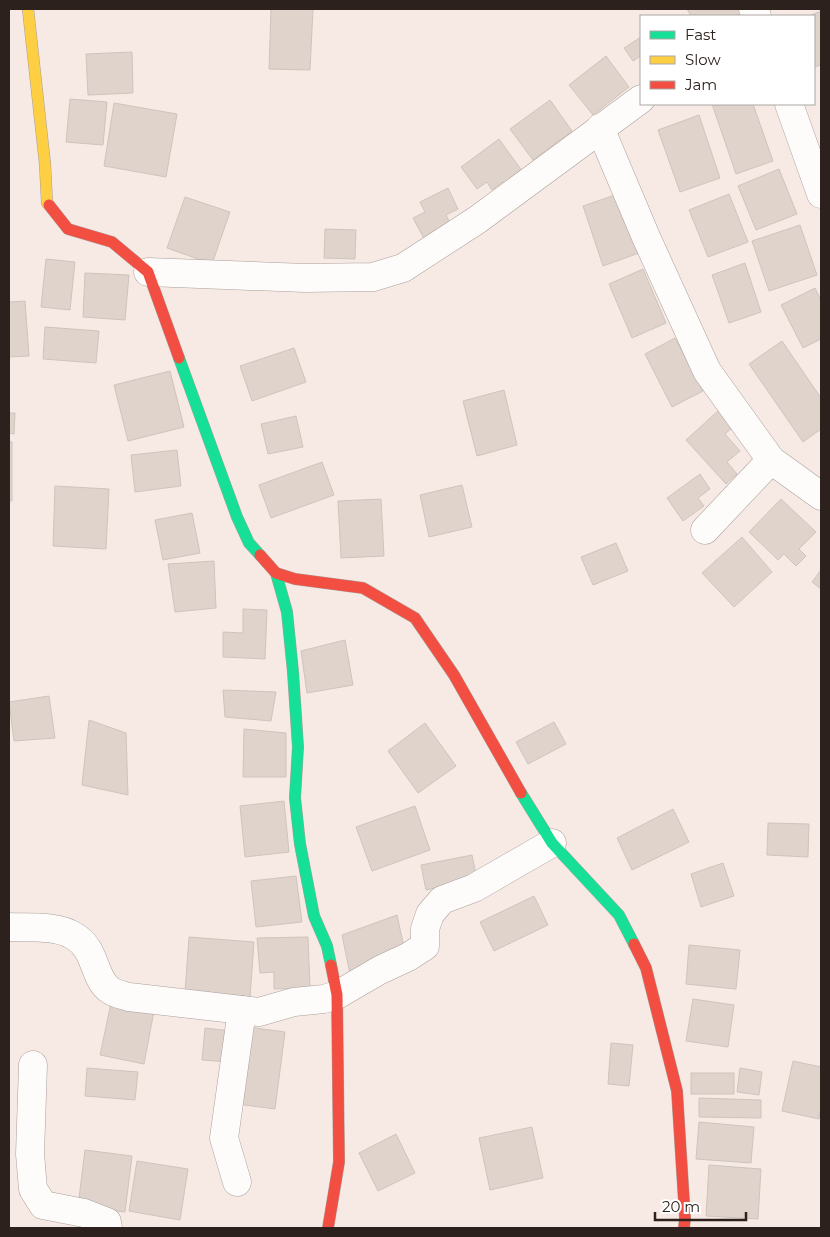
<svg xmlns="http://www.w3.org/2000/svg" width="830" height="1237" viewBox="0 0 830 1237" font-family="Montserrat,sans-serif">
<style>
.building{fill:#dfd3cc;stroke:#cec4be}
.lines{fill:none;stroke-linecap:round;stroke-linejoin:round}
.street-casing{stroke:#aa9f9b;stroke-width:29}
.fast-casing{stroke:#aa9f9b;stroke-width:12}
.slow-casing{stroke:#aa9f9b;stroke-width:12}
.jam-casing{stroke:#aa9f9b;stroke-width:12}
.street{stroke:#fefcfb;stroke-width:28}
.fast{stroke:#16e098;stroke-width:11}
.slow{stroke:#ffcf43;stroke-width:11}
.jam{stroke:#f24e42;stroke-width:11}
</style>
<rect width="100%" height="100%" fill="#f7eae4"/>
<g class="building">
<path d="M271,9H313L310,70L269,69Z"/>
<path d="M687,9H740L743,16H691Z"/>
<path d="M821,11V65L814,67V16H809Z"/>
<path d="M641,37V56L633,61L624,48Z"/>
<path d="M132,52L133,93L88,95L86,54Z"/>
<path d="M606,56L629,87L593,115L569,85Z"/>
<path d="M70,99L107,102L103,145L66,142Z"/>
<path d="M550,100L572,131L533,160L510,129Z"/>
<path d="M114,103L177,114L166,177L104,166Z"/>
<path d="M712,104H753L773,161L736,174Z"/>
<path d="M699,115L720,178L680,192L658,130Z"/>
<path d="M499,139L525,175L508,188L503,182L492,190L487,182L477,189L461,167Z"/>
<path d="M779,169L797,214L756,230L738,186Z"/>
<path d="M448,188L458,209L446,215L451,225L428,246L413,218L425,212L420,202Z"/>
<path d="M618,194L639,253L603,266L583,206Z"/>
<path d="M729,194L748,242L708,257L689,210Z"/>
<path d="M185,197L230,212L212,264L167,248Z"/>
<path d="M800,225L817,275L769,291L752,241Z"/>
<path d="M325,229L356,230L355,259L324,258Z"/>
<path d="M46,259L75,262L70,310L41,307Z"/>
<path d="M745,263L761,312L729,323L712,275Z"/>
<path d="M643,269L666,323L632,338L609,284Z"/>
<path d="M85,273L129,275L125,320L83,317Z"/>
<path d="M815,288L821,300V339L803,348L781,305Z"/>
<path d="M25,301L29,356L9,357V302Z"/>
<path d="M45,327L99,331L96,363L43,359Z"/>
<path d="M675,338L703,391L672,407L645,354Z"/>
<path d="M782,341L821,398V429L803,442L749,364Z"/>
<path d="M294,348L306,382L252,401L240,366Z"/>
<path d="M170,371L184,427L128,441L114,385Z"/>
<path d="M504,390L517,445L477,456L463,401Z"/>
<path d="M719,410L733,427L725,434L740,451L727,462L737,474L726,484L686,440Z"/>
<path d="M9,413H15L14,434L9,433Z"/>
<path d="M296,416L303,447L268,454L261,424Z"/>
<path d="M9,441L12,442V501H9Z"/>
<path d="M177,450L181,486L135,492L131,455Z"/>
<path d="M322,462L334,495L271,518L259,485Z"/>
<path d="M700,474L710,489L698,498L704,506L683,521L667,498Z"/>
<path d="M462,485L472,527L429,537L420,495Z"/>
<path d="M55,486L109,489L106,549L53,546Z"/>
<path d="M381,499L384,556L341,558L338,501Z"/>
<path d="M781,499L816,532L799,549L806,556L796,566L784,554L778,560L749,532Z"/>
<path d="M192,513L200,553L163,560L155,520Z"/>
<path d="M742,537L772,572L734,607L702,573Z"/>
<path d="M616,543L628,571L593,585L581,557Z"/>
<path d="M214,561L216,608L175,612L168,564Z"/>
<path d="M821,570V589L812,582Z"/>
<path d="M243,609L267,610L265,659L223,657V632L243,633Z"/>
<path d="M345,640L353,685L307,693L301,651Z"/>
<path d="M223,690L276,692L271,721L225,717Z"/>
<path d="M49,696L55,738L14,741L9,702Z"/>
<path d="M89,720L126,733L128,795L82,785Z"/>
<path d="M554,722L566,744L528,764L516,742Z"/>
<path d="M425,723L456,766L418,793L388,751Z"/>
<path d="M244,729L286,733V777H243Z"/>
<path d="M284,801L289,852L245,857L240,806Z"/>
<path d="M415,806L430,850L372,871L356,827Z"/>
<path d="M673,809L689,842L632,870L617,838Z"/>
<path d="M768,823L809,824L808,857L767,855Z"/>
<path d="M472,855L477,879L426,890L421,865Z"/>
<path d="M723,863L734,896L701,907L691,874Z"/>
<path d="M296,876L302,922L256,927L251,881Z"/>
<path d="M534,896L548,925L494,951L480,922Z"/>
<path d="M397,915L404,947L350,974L342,935Z"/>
<path d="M189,937L254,942L250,997L185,992Z"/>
<path d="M308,937L310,988L274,989V972L260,973L257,938Z"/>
<path d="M689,945L740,950L736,989L686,984Z"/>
<path d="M693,999L734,1005L728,1047L686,1041Z"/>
<path d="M111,1003L154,1011L144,1064L100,1055Z"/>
<path d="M248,1027L285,1032L275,1109L237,1104Z"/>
<path d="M205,1028L231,1031L228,1062L202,1060Z"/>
<path d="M611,1043L633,1045L629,1086L608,1084Z"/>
<path d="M793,1061L821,1067V1106L819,1119L782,1111Z"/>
<path d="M87,1068L138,1072L135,1100L85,1096Z"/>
<path d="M740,1068L762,1072L759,1095L737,1092Z"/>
<rect x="691" y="1073" width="43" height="21"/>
<path d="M699,1098L761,1100V1118L699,1117Z"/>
<path d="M699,1122L754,1127L751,1163L696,1159Z"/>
<path d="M532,1127L543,1178L490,1190L479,1138Z"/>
<path d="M396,1134L415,1173L378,1191L359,1153Z"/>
<path d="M85,1150L132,1156L125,1212L78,1206Z"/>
<path d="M137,1161L188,1169L180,1220L129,1211Z"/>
<path d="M709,1165L761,1169L758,1219L706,1216Z"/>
</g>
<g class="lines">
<g class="street-casing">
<g id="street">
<path d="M753,9L757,16"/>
<path d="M789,104L821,194"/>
<path d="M600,128L646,237L707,371L771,460L821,496"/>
<path d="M148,272L305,278L373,277L403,268L477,220L641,99"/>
<path d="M705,530L771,460"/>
<path d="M9,927C29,928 56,925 74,936C97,949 93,979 110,990C115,994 123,995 129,997L259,1012L294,1002L324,999L337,995L380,970L408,957L425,946V929L430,914L442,900L474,888L552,843"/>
<path d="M33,1065L30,1154L33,1189L43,1205L84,1213L107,1222L108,1228"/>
<path d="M237,1182L224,1138L242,1010"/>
</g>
</g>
<g class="fast-casing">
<g id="fast">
<path d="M179,358L237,517L249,543L260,555"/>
<path d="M276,573L287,612L293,672L298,747L295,798L300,844L314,916L327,946L331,965"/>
<path d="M521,793L552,843L619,915L634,944"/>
</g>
</g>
<g class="slow-casing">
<path id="slow" d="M28,9L45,164L47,203L49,205"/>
</g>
<g class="jam-casing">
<g id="jam">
<path d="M49,205L68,229L112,242L148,272L179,358"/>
<path d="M260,555L276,573L295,579L363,588L415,618L454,675L521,793"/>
<path d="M634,944L646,968L677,1091L685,1218L684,1228"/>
<path d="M328,1228L339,1162L337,995L331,965"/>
</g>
</g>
<use href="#street" class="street"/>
<use href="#fast" class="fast"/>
<use href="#slow" class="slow"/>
<use href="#jam" class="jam"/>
</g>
<rect width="830" height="1237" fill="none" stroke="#2c211c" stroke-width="20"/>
<rect x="640" y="15" width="175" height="90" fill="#ffffff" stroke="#aba6a4"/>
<rect x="650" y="31" width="25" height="8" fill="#16e098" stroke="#aba6a4"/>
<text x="685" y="40" font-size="15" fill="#2c211c">Fast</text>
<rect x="650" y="56" width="25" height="8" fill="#ffcf43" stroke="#aba6a4"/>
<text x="685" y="65" font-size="15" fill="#2c211c">Slow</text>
<rect x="650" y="81" width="25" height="8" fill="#f24e42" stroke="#aba6a4"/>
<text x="685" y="90" font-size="15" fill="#2c211c">Jam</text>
<path d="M655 1212v8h91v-8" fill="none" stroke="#2c211c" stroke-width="2.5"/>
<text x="662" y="1212" font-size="15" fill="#2c211c" stroke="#ffffff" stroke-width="4" paint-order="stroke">20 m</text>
</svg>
